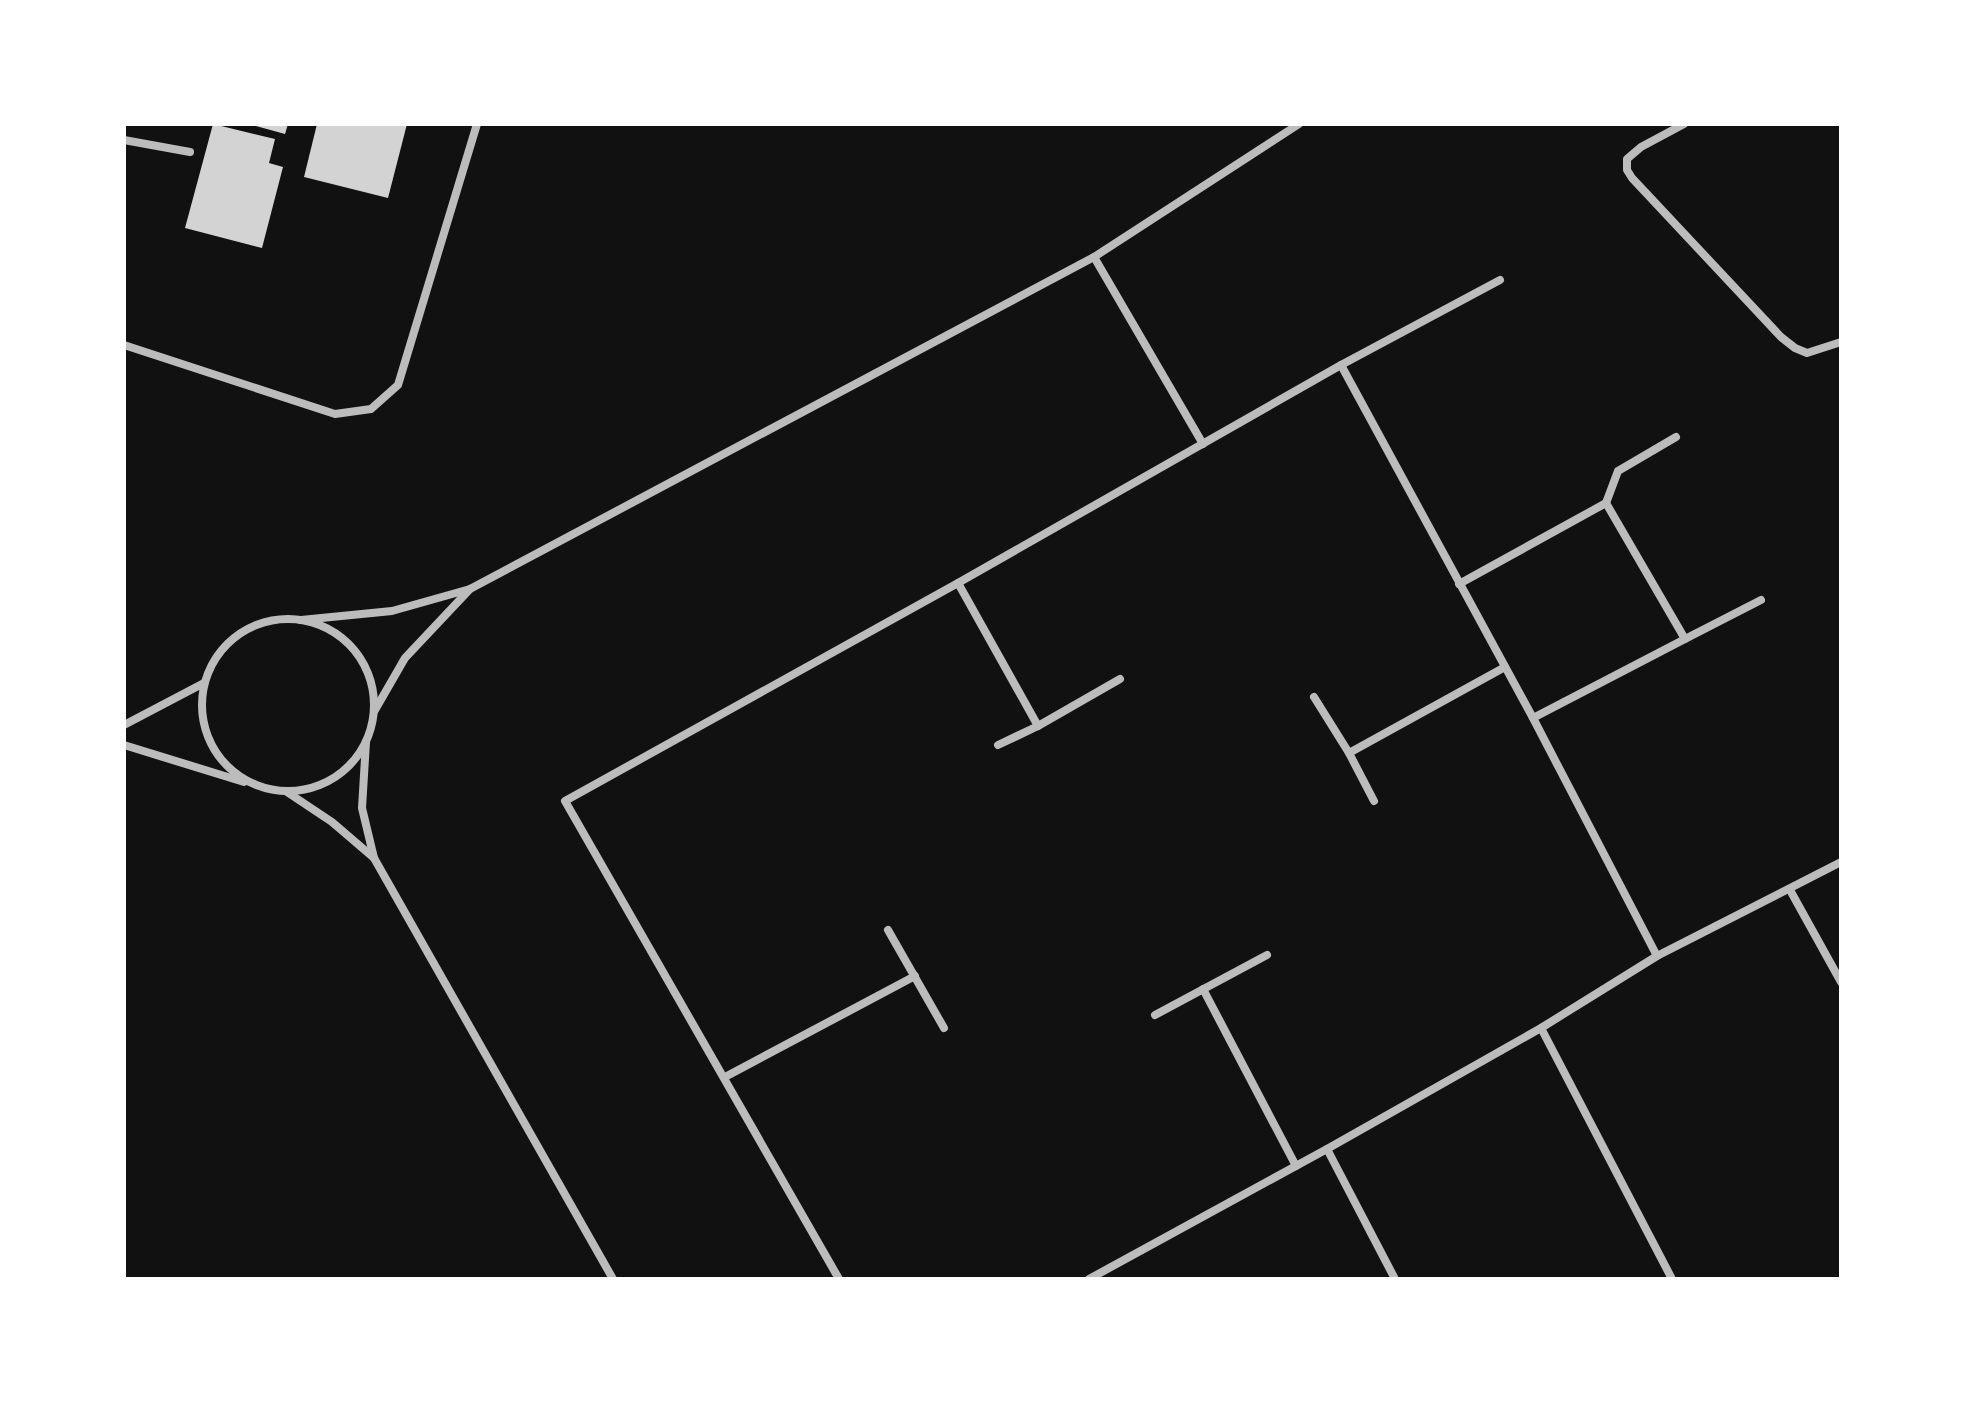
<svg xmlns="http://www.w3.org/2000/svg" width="1965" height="1403" viewBox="0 0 1965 1403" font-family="Manrope,sans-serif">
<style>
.building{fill:#d3d3d3}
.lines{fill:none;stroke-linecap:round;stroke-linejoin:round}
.minor{stroke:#bcbcbc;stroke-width:8}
</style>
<rect width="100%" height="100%" fill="#111"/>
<g class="building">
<path d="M213,124L275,139L269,163L283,167L262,248L185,228Z"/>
<path d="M249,124H288L285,134Z"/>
<path d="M317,124H407L388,198L304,177Z"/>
</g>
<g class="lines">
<g class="minor">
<path d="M1684,124L1641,147L1627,159V170L1632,178L1781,337L1795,348L1807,353L1841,342"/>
<path d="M124,140L190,152"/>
<path d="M1094,257L1203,444"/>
<path d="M124,345L335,414L371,409L398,385L477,124"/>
<path d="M1341,365L1533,718L1657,956"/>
<path d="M1606,503L1618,471L1676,437"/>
<path d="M958,583L1038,726"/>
<path d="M1459,584L1606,503L1685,639L1533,718"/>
<circle cx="288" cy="705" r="86"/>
<path d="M301,620L392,611L470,589L1094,257L1299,124"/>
<path d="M1685,639L1761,600"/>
<path d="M1314,697L1349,753L1374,801"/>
<path d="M375,710L405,658L470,589"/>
<path d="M124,725L204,683"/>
<path d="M366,742L362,808L374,858L613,1279"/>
<path d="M124,745L244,782"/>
<path d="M998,745L1038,726L1120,679"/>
<path d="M1349,753L1505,667"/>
<path d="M287,792L332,822L374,858"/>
<path d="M1790,890L1841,982"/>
<path d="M888,930L944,1028"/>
<path d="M1203,989L1296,1166"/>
<path d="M1155,1015L1267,955"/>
<path d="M1541,1028L1672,1279"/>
<path d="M725,1077L915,976"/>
<path d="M1327,1149L1395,1279"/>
<path d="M839,1279L565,801L958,583L1341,365L1500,280"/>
<path d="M1089,1279L1327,1149L1541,1028L1657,956L1841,862"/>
</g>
</g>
<rect width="1965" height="1403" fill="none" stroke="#ffffff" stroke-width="252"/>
</svg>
